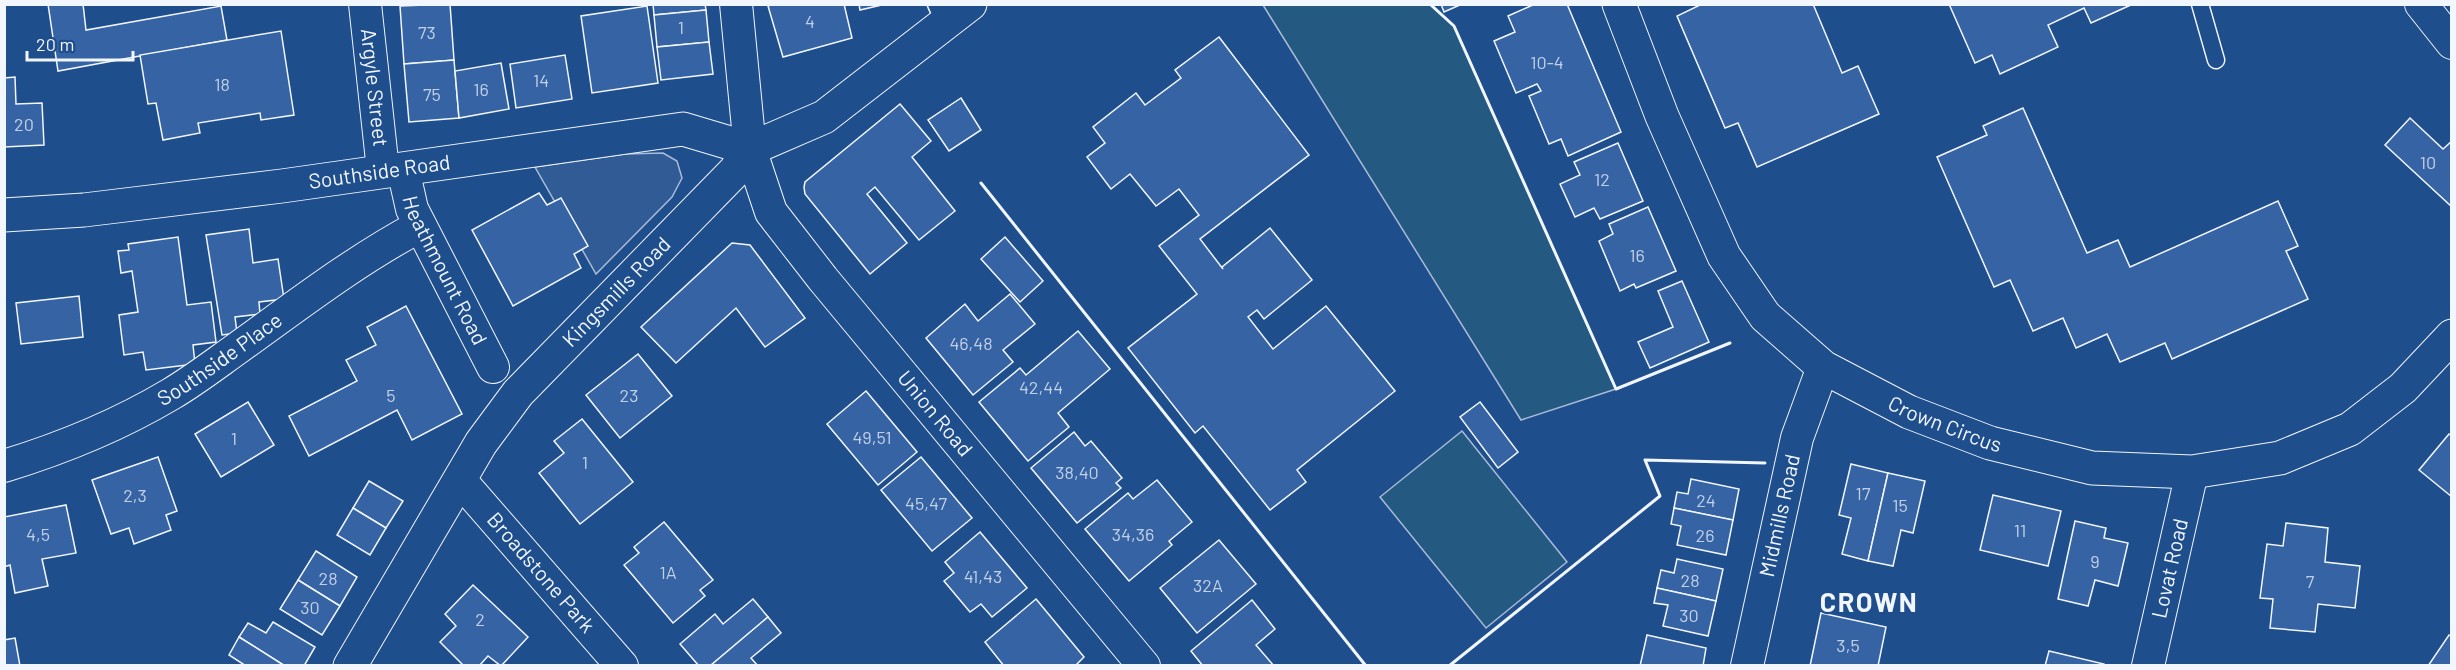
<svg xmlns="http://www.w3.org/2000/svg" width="2456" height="670" viewBox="0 0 2456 670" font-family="Barlow,sans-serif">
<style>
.green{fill:#245a82;stroke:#a8bbd7;stroke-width:1.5}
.parking{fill:#305b95;stroke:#a8bbd7;stroke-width:1.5}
.building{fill:#3563a3;stroke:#f2f6ff;stroke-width:1.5}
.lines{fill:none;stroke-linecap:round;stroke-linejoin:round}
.service-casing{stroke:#f2f6ff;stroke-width:19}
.minor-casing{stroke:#f2f6ff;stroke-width:34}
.tertiary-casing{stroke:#f2f6ff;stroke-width:35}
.service{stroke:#1f4e8c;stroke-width:16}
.minor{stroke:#1f4e8c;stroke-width:32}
.tertiary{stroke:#1f4e8c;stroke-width:33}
.wall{stroke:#f2f6ff;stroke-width:3}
.labels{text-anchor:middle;stroke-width:4.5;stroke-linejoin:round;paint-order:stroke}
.number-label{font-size:18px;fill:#c3d1e8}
.street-label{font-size:21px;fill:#f2f6ff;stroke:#1f4e8c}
.district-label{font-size:27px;font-weight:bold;letter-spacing:1.5px;fill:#f2f6ff;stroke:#1f4e8c}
</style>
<rect width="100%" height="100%" fill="#1f4e8c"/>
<g class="green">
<path d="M1263,5H1430L1454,26L1616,389L1521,420Z"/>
<path d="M1462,431L1567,562L1486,628L1380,497Z"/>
</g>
<path class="parking" d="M663,153L677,161L682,178L672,197L596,274L535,167L625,154Z"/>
<g class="building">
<path d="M48,4H83L86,30L221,6L227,40L58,71Z"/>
<path d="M450,4L454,60L404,64L400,6Z"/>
<path d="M653,4H705L706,10L654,15Z"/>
<path d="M774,4H844L852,38L783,57L768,6Z"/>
<path d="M859,4H886L860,10Z"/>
<path d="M1441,4H1462L1444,12Z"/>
<path d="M1535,4H1567L1621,132L1568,156L1561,139L1549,144L1529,96L1541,91L1537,84L1516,93L1494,41L1515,32L1508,16Z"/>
<path d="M1702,4H1813L1842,73L1858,66L1879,114L1757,167L1738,123L1725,128L1677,16Z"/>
<path d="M1949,4H2133L2091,23L2084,8L2048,25L2058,47L2000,74L1992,55L1975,63Z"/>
<path d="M647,6L658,83L592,93L581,16Z"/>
<path d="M706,10L709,42L657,47L654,15Z"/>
<path d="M281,31L294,115L261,120L260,113L198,123L200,133L163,140L156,103L148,104L140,55Z"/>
<path d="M1219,37L1309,155L1200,239L1223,269L1222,267L1270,228L1312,280L1264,319L1257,310L1248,317L1273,349L1326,306L1395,391L1297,470L1306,482L1270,510L1203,426L1195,433L1128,348L1197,294L1159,246L1199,215L1179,189L1156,206L1130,174L1111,189L1087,157L1105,143L1093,127L1136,93L1145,105L1181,78L1175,70Z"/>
<path d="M709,42L713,74L661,80L657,47Z"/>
<path d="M565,55L572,99L516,108L510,64Z"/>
<path d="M454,60L459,118L409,122L404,64Z"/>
<path d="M501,63L509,109L459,118L455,71Z"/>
<path d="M15,77L16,104L42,103L44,145L4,147V78Z"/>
<path d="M961,98L981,130L949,151L928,120Z"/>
<path d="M900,104L931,141L912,157L955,211L919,240L875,187L867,194L907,243L870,274L805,194L804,187L805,182Z"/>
<path d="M2023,108L2087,253L2118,240L2130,267L2278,201L2298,246L2286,251L2308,299L2172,359L2165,343L2120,362L2107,334L2076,348L2063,318L2033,331L2010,280L1994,287L1937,157L1987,135L1983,126Z"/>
<path d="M2410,118L2443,149L2452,141V207L2385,145Z"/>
<path d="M1618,143L1643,201L1600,219L1594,208L1575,217L1560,184L1580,175L1574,162Z"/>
<path d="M539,193L547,205L561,198L588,246L574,254L581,268L513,306L472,230Z"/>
<path d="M1648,207L1676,271L1636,288L1634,284L1620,291L1599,241L1613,234L1609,224Z"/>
<path d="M249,229L253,263L278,259L284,299L259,302L260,314L235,317L237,333L222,335L206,235Z"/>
<path d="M178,237L187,305L211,302L216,342L193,345L195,364L146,370L143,352L124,355L119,315L138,312L132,271L121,273L118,251L129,250L128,244Z"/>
<path d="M1005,237L1043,281L1020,302L981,259Z"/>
<path d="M732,243L750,245L805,318L765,347L736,308L676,363L641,327Z"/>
<path d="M1682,281L1709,342L1650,368L1638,342L1673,327L1658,291Z"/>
<path d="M1010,294L1035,324L1003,350L1013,362L973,395L926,338L965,304L978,321Z"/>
<path d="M79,296L83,337L21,344L16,303Z"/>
<path d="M406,306L462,414L412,440L397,410L309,456L289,416L357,381L346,360L376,345L367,327Z"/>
<path d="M1078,331L1110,369L1058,413L1069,427L1028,461L979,402L1020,368L1026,375Z"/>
<path d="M638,354L672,396L620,438L586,395Z"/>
<path d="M866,391L917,452L878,485L827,424Z"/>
<path d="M248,402L274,445L221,477L195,434Z"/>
<path d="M1480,402L1518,452L1498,468L1460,417Z"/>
<path d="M582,419L633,482L580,524L539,473L564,453L554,441Z"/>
<path d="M1074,432L1085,446L1091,441L1122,478L1116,483L1121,488L1077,523L1031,468Z"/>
<path d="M2449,434L2452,436V497L2419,470Z"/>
<path d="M158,457L177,511L166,515L171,530L134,544L129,528L111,534L92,480Z"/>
<path d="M921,457L972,518L932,551L881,490Z"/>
<path d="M1851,464L1888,473L1868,561L1842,554L1851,518L1839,515Z"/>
<path d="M1888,473L1925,481L1913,533L1901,530L1893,566L1868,561Z"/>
<path d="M1691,479L1739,489L1733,520L1674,508L1677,492L1688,494Z"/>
<path d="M1157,480L1192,522L1169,541L1172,545L1129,581L1085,529L1128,493L1133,499Z"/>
<path d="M369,481L403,501L386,528L353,508Z"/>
<path d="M1993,495L2061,511L2048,566L1980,550Z"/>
<path d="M66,505L76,553L42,559L48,586L15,593L10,565L4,567V517Z"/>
<path d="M353,508L386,528L370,555L337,535Z"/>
<path d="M1674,508L1733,520L1726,555L1677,545L1681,526L1671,524Z"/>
<path d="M2075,521L2106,528L2104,538L2128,543L2118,586L2095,580L2088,606L2058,599Z"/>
<path d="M664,522L713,580L700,590L705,596L673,623L624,565L639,553L634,547Z"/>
<path d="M2286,523L2328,528L2325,562L2360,566L2355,608L2318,604L2315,632L2270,628L2273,599L2260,598L2267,544L2283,546Z"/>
<path d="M980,532L1027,588L992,617L981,604L970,612L944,581L954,573L945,562Z"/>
<path d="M1219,540L1256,584L1197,633L1160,588Z"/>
<path d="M316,551L357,577L340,606L298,580Z"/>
<path d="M1677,559L1723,569L1716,601L1657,588L1661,570L1674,573Z"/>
<path d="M298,580L340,606L322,635L280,609Z"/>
<path d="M473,585L528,637L501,666L488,656L479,666H464L440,642L456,626L445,614Z"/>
<path d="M1657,588L1716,601L1708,636L1663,626L1668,605L1654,603Z"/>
<path d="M753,599L768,617L710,666H699L680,644L715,614L723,624Z"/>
<path d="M1036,599L1084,657L1075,666H1004L985,642Z"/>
<path d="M1252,600L1275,629L1256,645L1274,666H1203L1191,651Z"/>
<path d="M1821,613L1886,627L1878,666H1810Z"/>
<path d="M768,617L781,633L751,658L758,666H710Z"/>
<path d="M273,622L315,647L304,666H285L239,637L248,623L266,633Z"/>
<path d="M1647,635L1706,648L1703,666H1640Z"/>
<path d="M2449,635L2452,637V666H2428Z"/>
<path d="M239,637L285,666H246L229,655Z"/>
<path d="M15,638L20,666H4V640Z"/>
<path d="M2049,651L2104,664V666H2045Z"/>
</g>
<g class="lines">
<g class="service-casing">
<g id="service">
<path d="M936,4L945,24"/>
<path d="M2200,4L2216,60"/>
</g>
</g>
<g class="minor-casing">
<g id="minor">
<path id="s1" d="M365,4L383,170"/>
<path id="s2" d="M736,4L750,149L771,212L823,279L1144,666"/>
<path d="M2421,4L2452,43"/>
<path id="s3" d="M403,169L412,209L493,367"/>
<path id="s4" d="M4,466C63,448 119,425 171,394C193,381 214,365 235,350C295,307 354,261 420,226"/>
<path id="s5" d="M460,480L622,666"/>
<path id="s6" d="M1747,666L1797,438L1823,367"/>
<path id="s7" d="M2148,666L2192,472"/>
</g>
</g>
<g class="tertiary-casing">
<g id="tertiary">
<path id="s8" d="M1619,4L1662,116L1724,256L1765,316L1823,367L1909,412L1990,443L2092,468L2192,472L2280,458L2350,429L2403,388L2452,336"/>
<path id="s9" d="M4,215L84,210L282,186L683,129L750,149"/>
<path id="s10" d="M350,666L481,443L518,393L735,171L750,149L824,117L970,4"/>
</g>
</g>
<use href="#service" class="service"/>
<use href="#minor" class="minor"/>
<use href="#tertiary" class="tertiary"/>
<g class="wall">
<path d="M1430,4L1454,26L1616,389L1730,343"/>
<path d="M981,183L1366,666"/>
<path d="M1449,666L1660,496L1645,460L1765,463"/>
</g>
</g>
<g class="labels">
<g class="number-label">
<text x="810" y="28">4</text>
<text x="681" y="34">1</text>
<text x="427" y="39">73</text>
<text x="1547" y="69">10-4</text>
<text x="541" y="87">14</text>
<text x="222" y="91">18</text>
<text x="481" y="96">16</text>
<text x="432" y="101">75</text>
<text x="24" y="131">20</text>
<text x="2428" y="169">10</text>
<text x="1602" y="186">12</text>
<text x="1637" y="262">16</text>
<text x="971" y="350">46,48</text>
<text x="1041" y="394">42,44</text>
<text x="391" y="402">5</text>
<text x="629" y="402">23</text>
<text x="872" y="444">49,51</text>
<text x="234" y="445">1</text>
<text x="585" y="469">1</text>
<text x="1077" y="479">38,40</text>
<text x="1863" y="500">17</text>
<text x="135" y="502">2,3</text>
<text x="1706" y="507">24</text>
<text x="926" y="510">45,47</text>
<text x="1900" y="512">15</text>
<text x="2020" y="537">11</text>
<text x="38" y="541">4,5</text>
<text x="1133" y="541">34,36</text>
<text x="1705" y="542">26</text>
<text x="2095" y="568">9</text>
<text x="668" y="579">1A</text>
<text x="983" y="583">41,43</text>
<text x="328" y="585">28</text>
<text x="1690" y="587">28</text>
<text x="2310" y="588">7</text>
<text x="1208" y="592">32A</text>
<text x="310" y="614">30</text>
<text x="1689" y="622">30</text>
<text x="480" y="626">2</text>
<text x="1848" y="652">3,5</text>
</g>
<g class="street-label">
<text dy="7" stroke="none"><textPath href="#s1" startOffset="84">Argyle Street</textPath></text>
<text dy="7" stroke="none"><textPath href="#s9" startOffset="378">Southside Road</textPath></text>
<text dy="7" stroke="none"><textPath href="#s3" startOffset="110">Heathmount Road</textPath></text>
<text dy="7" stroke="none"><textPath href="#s10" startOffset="462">Kingsmills Road</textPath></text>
<text dy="7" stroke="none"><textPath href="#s4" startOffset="242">Southside Place</textPath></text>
<text dy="7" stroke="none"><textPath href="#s2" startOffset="472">Union Road</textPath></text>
<text dy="7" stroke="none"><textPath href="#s8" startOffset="558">Crown Circus</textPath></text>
<text dy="7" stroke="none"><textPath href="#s6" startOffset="154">Midmills Road</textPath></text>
<text dy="7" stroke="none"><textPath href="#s7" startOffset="100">Lovat Road</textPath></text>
<text dy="7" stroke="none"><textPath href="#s5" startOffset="123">Broadstone Park</textPath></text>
</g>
<g class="district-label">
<text x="1869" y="612">CROWN</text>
</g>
</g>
<rect width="2456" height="670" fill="none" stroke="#f2f6ff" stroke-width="12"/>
<path d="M27 51v9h106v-9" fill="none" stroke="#f2f6ff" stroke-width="3"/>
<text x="36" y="51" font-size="18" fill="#f2f6ff" stroke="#1f4e8c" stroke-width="4.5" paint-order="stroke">20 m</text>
</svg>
